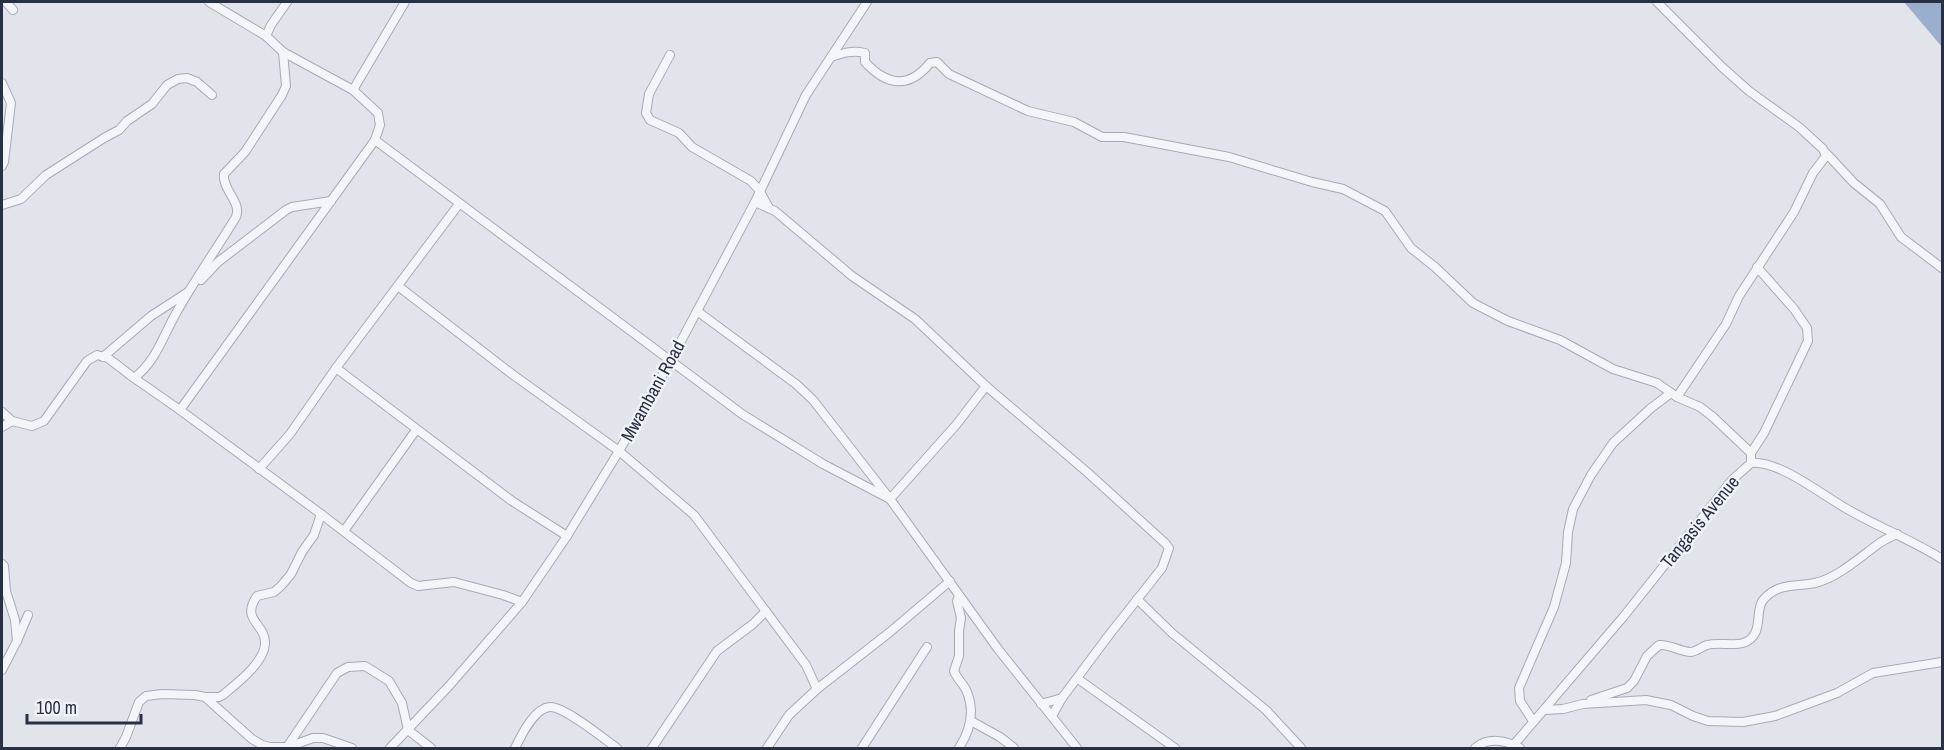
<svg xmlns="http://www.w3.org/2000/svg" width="1944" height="750" viewBox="0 0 1944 750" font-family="'Archivo Narrow',sans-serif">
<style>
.water{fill:#9aafcd}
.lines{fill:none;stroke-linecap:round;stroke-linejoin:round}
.minor-casing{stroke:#a6aab6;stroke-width:10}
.minor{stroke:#f4f5f9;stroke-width:8}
.labels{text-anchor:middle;stroke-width:4.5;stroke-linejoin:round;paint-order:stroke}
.street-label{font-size:18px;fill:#283044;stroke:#f1f3f8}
</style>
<rect width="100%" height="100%" fill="#e1e4eb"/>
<path class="water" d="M1904,2H1942V47Z"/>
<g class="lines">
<g class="minor-casing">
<g id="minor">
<path d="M6,2L13,10"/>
<path d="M209,2L266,36"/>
<path d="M1657,2L1722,67L1749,91L1799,127L1823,149L1826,156L1813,173L1794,212L1739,296L1726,324L1677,397"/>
<path d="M670,55L649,94L646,113L650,120L679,133L692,147L751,181L759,190L769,208"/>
<path d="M831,57C843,53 852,50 865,53V62C887,86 909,89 930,63L937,62L949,74L1028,111L1074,122L1102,137H1124L1229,157L1312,182L1343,189L1385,211L1411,248L1435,267L1473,303L1508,321L1560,340L1613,369L1657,383L1677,397L1700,407L1713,417L1751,453V463"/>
<path d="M2,83L11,103L4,162L2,166"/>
<path d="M353,90L405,2"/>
<path d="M375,140L742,414L823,464L890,499L998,649L1077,748"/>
<path d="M1826,153L1854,183L1880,204L1901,237L1942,268"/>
<path d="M755,202L775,211L852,276L915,319L986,386L1087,472L1165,543L1169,548L1162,568L1109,635L1062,698L1052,716"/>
<path d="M2,205L21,199L46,175L104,138L119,130L127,121L152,104L167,85L178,79L187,78L197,82L212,95"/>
<path d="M201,280L218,262L286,210L292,207L331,201"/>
<path d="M398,286L512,374L619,451L694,515L806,665L817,689L789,715L767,748"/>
<path d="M697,311L796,384L813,400L890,499L956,425L986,386"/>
<path d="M103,357L151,316L188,292"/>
<path d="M336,368L512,501L567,536"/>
<path d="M134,378C155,362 162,339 174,317C193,282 216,250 236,217C242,202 222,190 224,174L245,152L282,95L286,86L283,52"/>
<path d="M180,410L375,140L380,125L378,113L366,102L353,90L283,52L266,36L271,25L287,2"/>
<path d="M2,412L12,421"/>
<path d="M2,427L12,421L32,426L44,421L87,361L97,355L108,358L134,378L180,410L321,514L411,583L418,586L454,582L503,595L522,602"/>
<path d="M1751,453L1764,433L1808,341L1807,328L1794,309L1757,267"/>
<path d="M259,469L290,434L336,368L459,204"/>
<path d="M344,531L416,430"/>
<path d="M2,564L4,566L6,591L15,620L17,641"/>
<path d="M1137,599L1172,633L1266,710L1301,748"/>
<path d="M2,670L17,641L28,615"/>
<path d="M1078,679L1175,748"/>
<path d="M817,689L890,632L950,581"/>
<path d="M207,697H219L223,695C236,684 264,663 265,644C266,623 240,621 257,596L274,592L281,586L291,574L302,552L314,535L321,514"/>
<path d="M1591,700L1627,688L1634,681L1647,656L1659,645C1670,644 1678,651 1690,652C1696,652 1701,647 1707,645C1719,642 1732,646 1743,643C1765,636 1754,611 1763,600C1778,582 1797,587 1815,583C1837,578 1859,558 1877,545C1883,540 1890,537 1897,534"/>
<path d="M1041,704L1062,698"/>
<path d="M1544,710L1563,709L1583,704L1646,700L1671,705L1693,716L1708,721L1743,722L1775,716L1837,693L1873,673L1942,662"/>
<path d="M971,721L1000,737L1014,748"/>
<path d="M1533,721L1520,701L1519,688L1554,607L1566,563L1568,532L1573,509L1591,475L1613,443L1651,408L1671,393"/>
<path d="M287,747L337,673L348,667L365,666L389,681L402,703L408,730L431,748"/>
<path d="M120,748L126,737L139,702L146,696L162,694L195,695L205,697L252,739L262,745L270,747H288L313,738H323L352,748"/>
<path d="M390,748L449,686L522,602L567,536L619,451L671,360L755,202L806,95L867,2"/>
<path d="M515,748C521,736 534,708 550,707C564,706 604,739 617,748"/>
<path d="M652,748L717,651L753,624L766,611"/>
<path d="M862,748L927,647"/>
<path d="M959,748C970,731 975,712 967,692C964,684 957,679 954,671L959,656V631L961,618L957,601L959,596"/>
<path d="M1475,748C1488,737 1506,740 1520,748"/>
<path d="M1511,748L1624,616L1732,480L1751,463C1779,460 1822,495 1847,509C1878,527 1912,540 1942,559"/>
</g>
</g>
<use href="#minor" class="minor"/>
</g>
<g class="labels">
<g class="street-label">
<text transform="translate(653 391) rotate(-61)" y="6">Mwambani Road</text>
<text transform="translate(1700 522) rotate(-51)" y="6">Tangasis Avenue</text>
</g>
</g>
<rect width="1944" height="750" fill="none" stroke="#283044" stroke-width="6"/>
<path d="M27 714v9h114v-9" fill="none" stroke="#283044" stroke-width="3"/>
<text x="36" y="714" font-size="18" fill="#283044" stroke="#f1f3f8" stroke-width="4.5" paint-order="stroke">100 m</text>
</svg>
